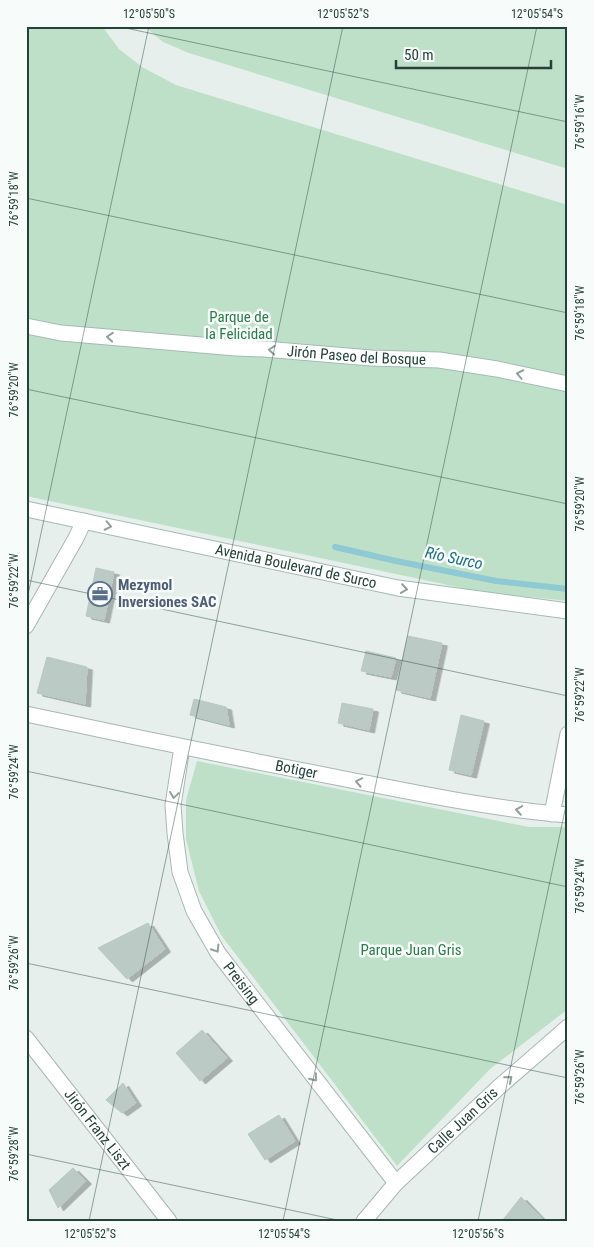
<svg xmlns="http://www.w3.org/2000/svg" width="594" height="1247" viewBox="0 0 594 1247" font-family="'Roboto Condensed',sans-serif">
	<style>
		.green { fill: #bfe0c8 }
		.lines { fill: none; stroke-linecap: round; stroke-linejoin: round }
		.stream { stroke: #8ec9d4; stroke-width: 6 }
		.building { fill: #bbcac4; stroke: #b8c9c2; filter: url(#shadow) }
		.street-casing { stroke: #a8b8b2; stroke-width: 17 }
		.secondary-casing { stroke: #a4bbb3; stroke-width: 17 }
		.street { stroke: #fff; stroke-width: 15 }
		.secondary { stroke: #fff; stroke-width: 15 }
		.oneway { stroke: #92a09c }
		.ticks { fill: none; stroke: #24423a; stroke-width: 1; stroke-opacity: 0.45 }
		.labels { text-anchor: middle; dominant-baseline: central; stroke-width: 5; stroke-linejoin: round; paint-order: stroke }
		.park-label { font-size: 15px; fill: #2d7a4b; stroke: #f7fbf9 }
		.street-label { font-size: 15px; fill: #24423a; stroke: #f7fbf9 }
		.service-label { font-size: 15px; font-weight: bold; fill: #4e5e75; stroke: #f7fbf9; text-anchor: start }
		.water-label { font-size: 16px; font-style: italic; fill: #1c6f80; stroke: #f7fbf9 }
		.neatline { fill: none; stroke: #24423a; stroke-width: 2 }
		.ticks-label { font-size: 12px; text-anchor: middle; fill: #24423a }
	</style>
	<defs>
		<filter id="shadow"><feDropShadow dx="5.5" dy="3" stdDeviation="0" flood-color="#0004"/></filter>
	</defs>
	<rect width="100%" height="100%" fill="#e6efeb"/>
	<path class="green" d="M 26,26 L 102,26 L 119,49 L 142,67 L 176,85 L 205,94 L 568,205 L 568,601 L 481,592 L 26,496 Z
		M 144,26 L 568,26 L 568,169 L 189,53 L 163,42 Z
		M 197,761 L 529,827 L 568,827 L 568,1009 L 490,1069 L 397,1166 L 221,935 L 199,891 L 186,839 L 186,800 Z"/>
	<g class="lines">
		<path class="stream" d="M 335,547 L 396,561 L 496,581 L 568,589"/>
	</g>
	<path class="building" d="M 96,568 L 114,572 L 104,620 L 86,616 Z
		M 408,636 L 442,643 L 430,698 L 396,690 Z
		M 366,651 L 396,658 L 391,677 L 361,671 Z
		M 47,657 L 87,667 L 85,704 L 37,693 Z
		M 194,699 L 226,707 L 229,725 L 190,715 Z
		M 342,703 L 373,709 L 369,730 L 338,723 Z
		M 461,715 L 484,721 L 471,775 L 449,770 Z
		M 148,923 L 165,949 L 127,979 L 98,948 Z
		M 202,1030 L 227,1058 L 200,1081 L 176,1053 Z
		M 123,1083 L 136,1103 L 122,1113 L 106,1100 Z
		M 279,1115 L 295,1141 L 265,1160 L 248,1134 Z
		M 73,1168 L 86,1181 L 58,1208 L 49,1190 Z
		M 521,1197 L 544,1221 L 502,1221 Z"/>
	<g class="lines">
		<defs>
			<g id="street">
				<path d="M 26,626 L 76,538 L 84,521"/>
				<path id="s1" d="M 26,714 C 129,736 232,757 335,777 C 412,792 490,809 568,815"/>
				<path id="s2" d="M 182,747 L 173,805 L 175,833 L 180,872 L 194,911 L 218,953 L 396,1183"/>
				<path d="M 552,814 L 568,734"/>
				<path id="s3" d="M 26,1038 L 169,1221"/>
				<path id="s4" d="M 364,1221 L 396,1183 L 499,1087 L 568,1027"/>
			</g>
			<g id="secondary">
				<path id="s5" d="M 26,326 L 61,333 L 236,348 L 264,349 L 371,358 L 439,360 L 497,369 L 568,384"/>
				<path id="s6" d="M 26,509 L 398,588 L 568,611"/>
			</g>
		</defs>
		<use href="#street" class="street-casing"/>
		<use href="#secondary" class="secondary-casing"/>
		<use href="#street" class="street"/>
		<use href="#secondary" class="secondary"/>
	</g>
	<defs><path id="oneway-chevron" d="M-2-3.5L2.5 0L-2 3.5" fill="none" stroke-width="1.6" stroke-linecap="round" stroke-linejoin="round" transform="scale(1.25)"/></defs>
	<g class="oneway">
		<use href="#oneway-chevron" transform="translate(110 337) rotate(-175)"/>
		<use href="#oneway-chevron" transform="translate(272 350) rotate(-176)"/>
		<use href="#oneway-chevron" transform="translate(520 374) rotate(-168)"/>
		<use href="#oneway-chevron" transform="translate(108 526) rotate(12)"/>
		<use href="#oneway-chevron" transform="translate(404 589) rotate(8)"/>
		<use href="#oneway-chevron" transform="translate(359 782) rotate(-169)"/>
		<use href="#oneway-chevron" transform="translate(174 795) rotate(98)"/>
		<use href="#oneway-chevron" transform="translate(519 810) rotate(-171)"/>
		<use href="#oneway-chevron" transform="translate(216 949) rotate(58)"/>
		<use href="#oneway-chevron" transform="translate(314 1078) rotate(52)"/>
		<use href="#oneway-chevron" transform="translate(509 1079) rotate(-41)"/>
	</g>
	<path class="ticks" d="M 116,26 L 568,122M 26,198 L 568,313M 26,389 L 568,504M 26,580 L 568,696M 26,604 L 149,26M 26,771 L 568,887M 26,963 L 568,1078M 26,1154 L 342,1221M 89,1221 L 343,26M 283,1221 L 537,26M 478,1221 L 568,796"/>
	<defs>
		<symbol id="office-ring" viewBox="-11 -11 22 22"><circle r="9.5" fill="#f7fbf9" stroke="#5c6f8a" stroke-width="1.5"/><path d="M-6-3h4V-5.5h4V-3h4V5H-6ZM-1-4.5V-3h2v-1.5ZM-6 0V1H6V0Z" fill="#5c6f8a"/></symbol>
	</defs>
	<g fill-rule="evenodd">
		<use href="#office-ring" x="86" y="580" width="28" height="28"/>
	</g>
	<g class="labels">
		<g class="park-label">
			<text x="239" y="317">Parque de<tspan x="239" dy="17">la Felicidad</tspan></text>
			<text x="411" y="950">Parque Juan Gris</text>
		</g>
		<g class="street-label">
			<text stroke="none"><textPath href="#s5" startOffset="332">Jirón Paseo del Bosque</textPath></text>
			<text stroke="none"><textPath href="#s6" startOffset="276">Avenida Boulevard de Surco</textPath></text>
			<text stroke="none"><textPath href="#s1" startOffset="276">Botiger</textPath></text>
			<text stroke="none"><textPath href="#s2" startOffset="254">Preising</textPath></text>
			<text stroke="none"><textPath href="#s4" startOffset="141">Calle Juan Gris</textPath></text>
			<text stroke="none"><textPath href="#s3" startOffset="116">Jirón Franz Liszt</textPath></text>
		</g>
		<g class="service-label">
			<text x="118" y="585">Mezymol<tspan x="118" dy="17">Inversiones SAC</tspan></text>
		</g>
		<g class="water-label">
			<text transform="translate(454 558) rotate(12)">Río Surco</text>
		</g>
	</g>
	<rect width="594" height="1247" fill="none" stroke="#f7fbf9" stroke-width="55"/>
	<path d="M396 60v8h155v-8" fill="none" stroke="#24423a" stroke-width="2.5"/>
	<text x="404" y="60" font-size="15" fill="#24423a" stroke="#f7fbf9" stroke-width="4" paint-order="stroke">50 m</text>
	<rect x="28" y="28" width="538" height="1192" class="neatline"/>
	<g class="ticks-label">
		<text x="149" y="18">12°05'50"S</text>
		<text x="343" y="18">12°05'52"S</text>
		<text x="537" y="18">12°05'54"S</text>
		<text transform="translate(580 122) rotate(-90)" y="4">76°59'16"W</text>
		<text transform="translate(14 199) rotate(-90)" y="4">76°59'18"W</text>
		<text transform="translate(580 313) rotate(-90)" y="4">76°59'18"W</text>
		<text transform="translate(14 390) rotate(-90)" y="4">76°59'20"W</text>
		<text transform="translate(580 504) rotate(-90)" y="4">76°59'20"W</text>
		<text transform="translate(14 581) rotate(-90)" y="4">76°59'22"W</text>
		<text transform="translate(580 695) rotate(-90)" y="4">76°59'22"W</text>
		<text transform="translate(14 772) rotate(-90)" y="4">76°59'24"W</text>
		<text transform="translate(580 886) rotate(-90)" y="4">76°59'24"W</text>
		<text transform="translate(14 963) rotate(-90)" y="4">76°59'26"W</text>
		<text transform="translate(580 1077) rotate(-90)" y="4">76°59'26"W</text>
		<text transform="translate(14 1154) rotate(-90)" y="4">76°59'28"W</text>
		<text x="90" y="1238">12°05'52"S</text>
		<text x="284" y="1238">12°05'54"S</text>
		<text x="478" y="1238">12°05'56"S</text>
	</g>
</svg>
